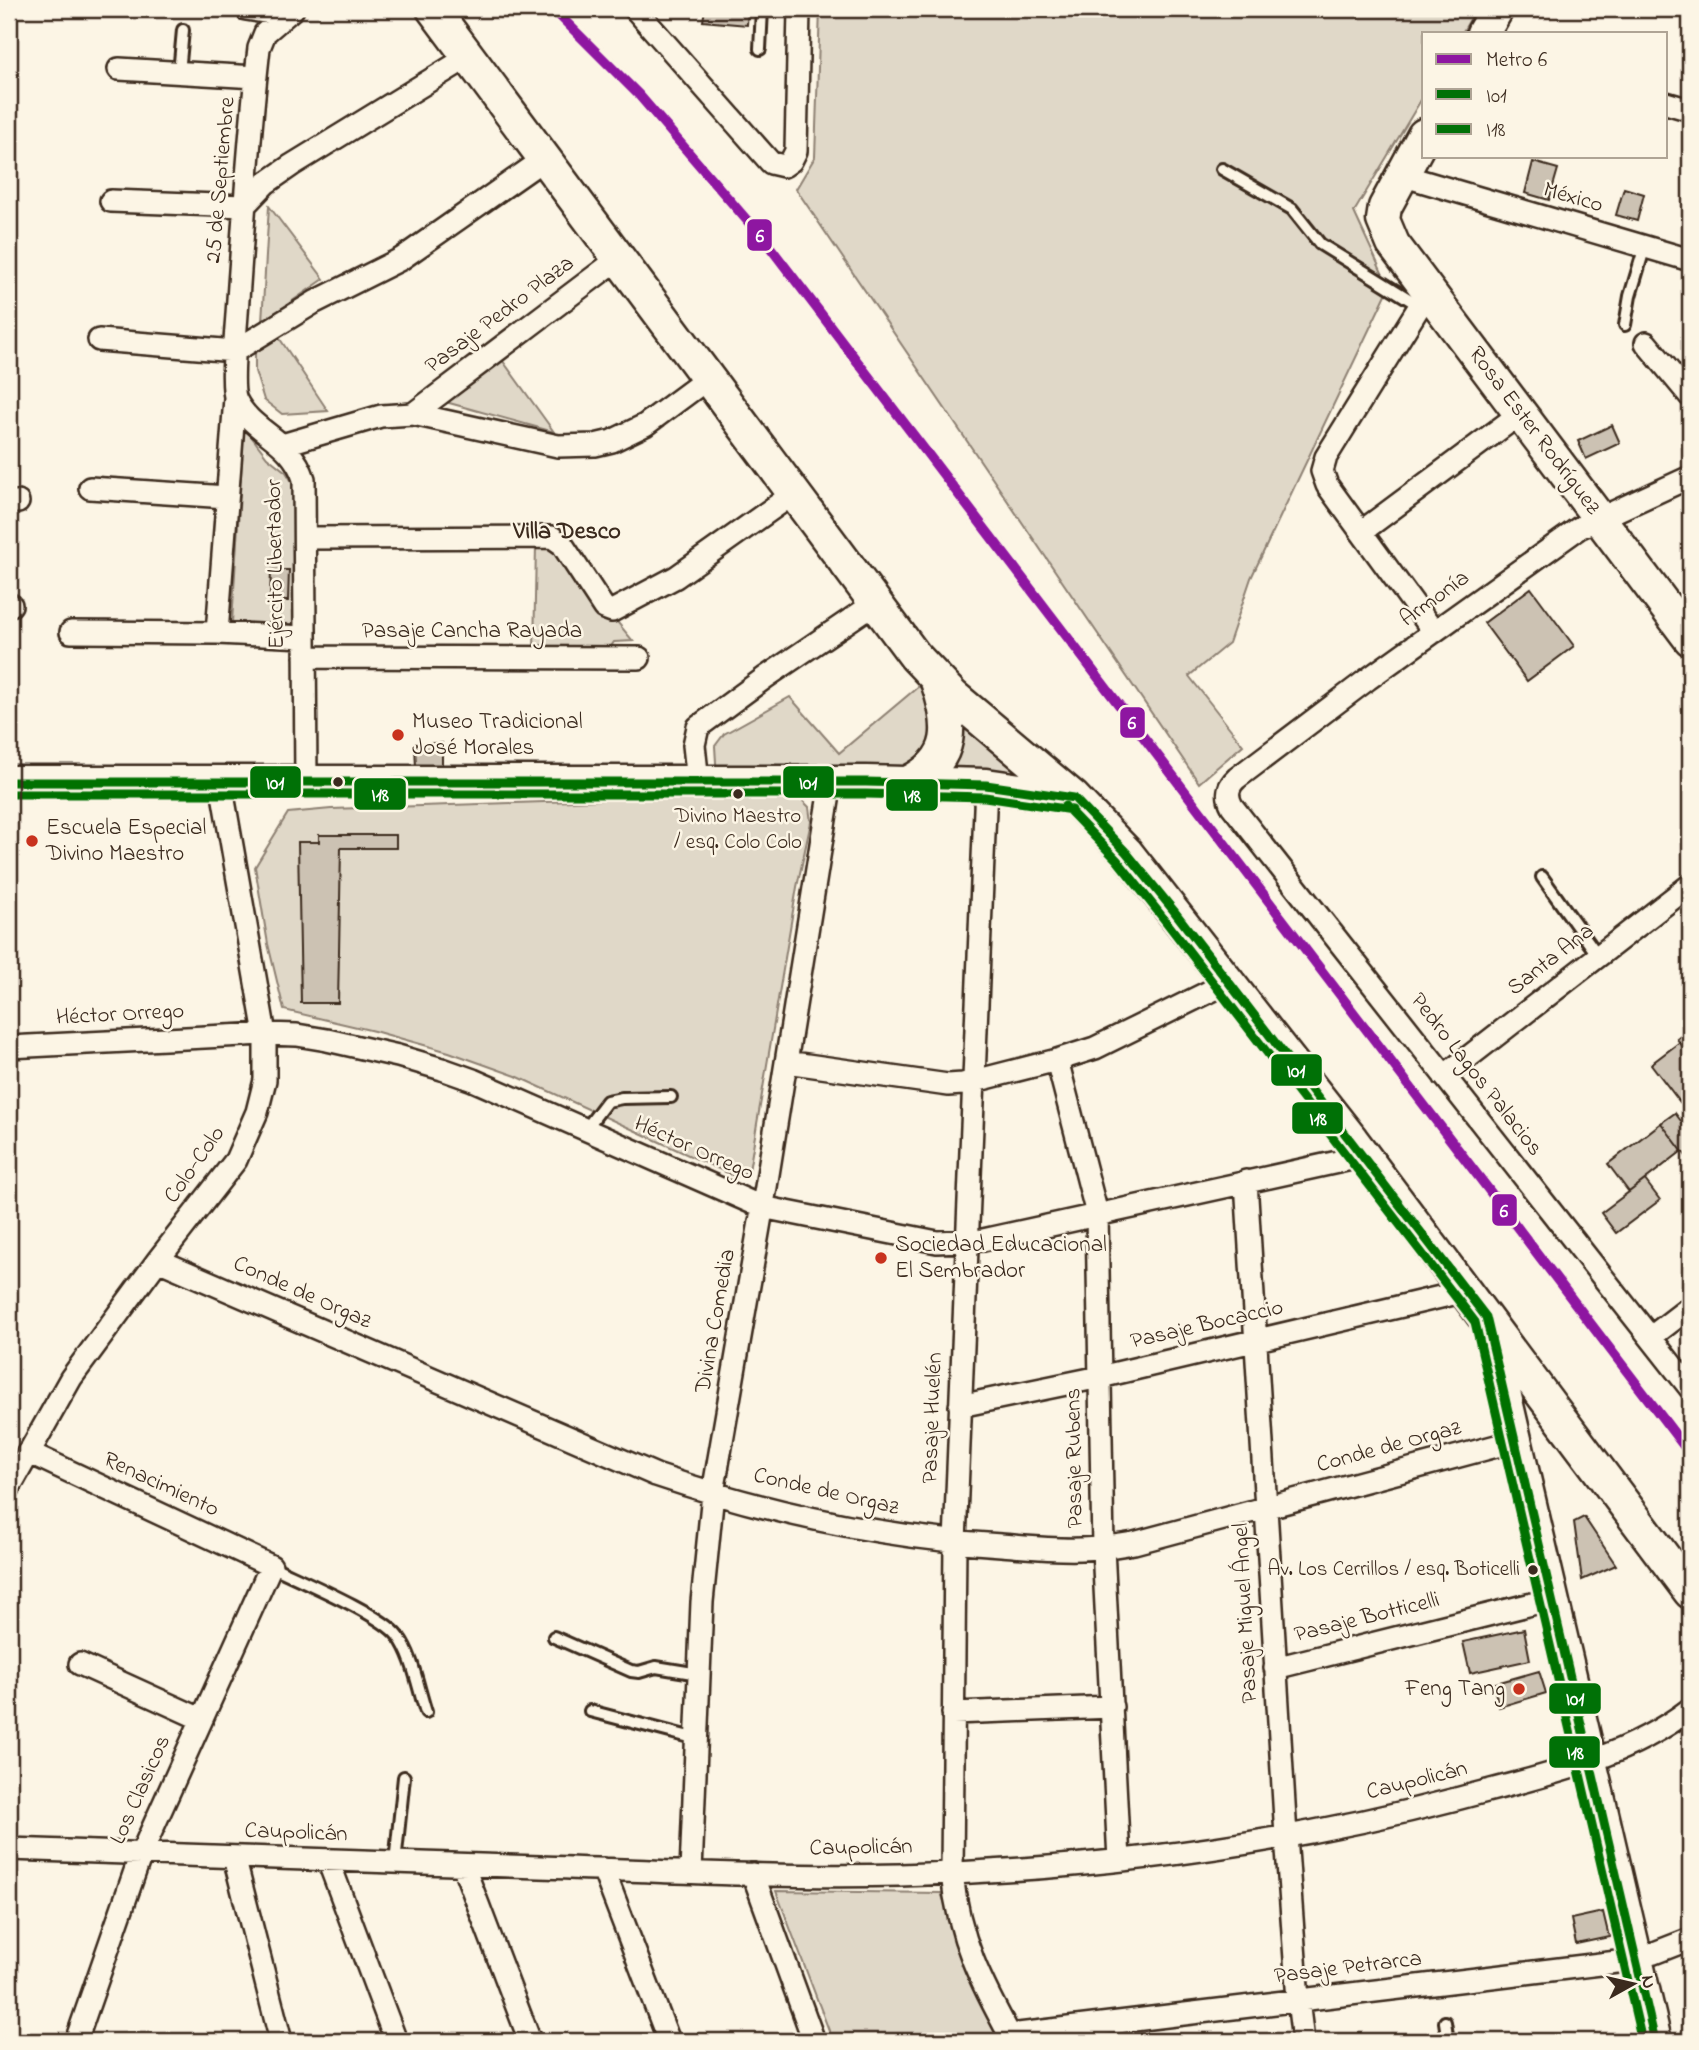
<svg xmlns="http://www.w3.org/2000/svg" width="1699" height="2050" viewBox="0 0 1699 2050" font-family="'Indie Flower',sans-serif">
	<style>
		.green { fill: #e0d8c8; stroke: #8e8173; stroke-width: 2 }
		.building { fill: #ccc2b3; stroke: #3b2a1e; stroke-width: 2 }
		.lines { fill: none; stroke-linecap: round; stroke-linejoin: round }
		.lane-casing { stroke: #3b2a1e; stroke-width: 16 }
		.street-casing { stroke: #3b2a1e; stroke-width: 26 }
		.secondary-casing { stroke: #3b2a1e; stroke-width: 37 }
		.lane { stroke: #fcf5e5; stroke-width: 10 }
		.street { stroke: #fcf5e5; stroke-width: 21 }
		.secondary { stroke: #fcf5e5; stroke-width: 32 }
		.bus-1-casing { stroke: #fcf5e5; stroke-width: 14 }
		.bus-2-casing { stroke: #fcf5e5; stroke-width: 14 }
		.bus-1 { stroke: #007106; stroke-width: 9 }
		.bus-2 { stroke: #007106; stroke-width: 9 }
		.metro-1-casing { stroke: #fcf5e5; stroke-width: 16 }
		.metro-1 { stroke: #8e16a1; stroke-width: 10 }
		.poi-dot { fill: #c8321e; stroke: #fcf5e5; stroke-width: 2.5 }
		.bus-dot { fill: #3b2a1e; stroke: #fcf5e5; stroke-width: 2.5 }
		.labels { text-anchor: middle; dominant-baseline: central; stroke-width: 5; stroke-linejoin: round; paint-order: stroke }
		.bus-label { font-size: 21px; fill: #3b2a1e; stroke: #fcf5e5 }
		.street-label { font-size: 23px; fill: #3b2a1e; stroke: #fcf5e5 }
		.poi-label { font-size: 23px; fill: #3b2a1e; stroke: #fcf5e5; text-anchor: start }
		.neighbourhood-label { font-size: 24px; font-weight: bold; fill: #3b2a1e; stroke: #fcf5e5 }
		.line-badge { stroke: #fcf5e5; stroke-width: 2.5 }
		.badge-label { font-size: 19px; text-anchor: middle; font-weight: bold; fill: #fff }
	</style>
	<rect width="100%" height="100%" fill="#fcf5e5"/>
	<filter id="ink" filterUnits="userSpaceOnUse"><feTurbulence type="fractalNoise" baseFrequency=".0143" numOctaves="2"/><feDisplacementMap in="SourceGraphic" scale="14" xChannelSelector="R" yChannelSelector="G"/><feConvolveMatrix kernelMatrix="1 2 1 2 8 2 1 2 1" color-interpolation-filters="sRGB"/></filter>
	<g filter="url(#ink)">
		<path class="green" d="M 820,9 L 1476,9 L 1462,33 L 1424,33 L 1424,95 L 1354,212 L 1389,288 L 1251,578 L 1229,643 L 1189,676 L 1243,745 L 1199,783 L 796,189 L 815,157 Z
			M 269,206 L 324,279 L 262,322 Z
			M 278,336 L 328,411 L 282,414 L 264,400 L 255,371 L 255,348 Z
			M 500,357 L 554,432 L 442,401 Z
			M 244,427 L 267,457 L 286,472 L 296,488 L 293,624 L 232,623 Z
			M 553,544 L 633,641 L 614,642 L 607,652 L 534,652 L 536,545 Z
			M 919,686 L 929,700 L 938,730 L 917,775 L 717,779 L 715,746 L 724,734 L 790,697 L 839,753 Z
			M 955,711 L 1036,777 L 943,774 Z
			M 791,798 L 802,800 L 809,807 L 811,822 L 797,887 L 749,1171 L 736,1177 L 516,1076 L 449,1052 L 374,1031 L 284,1010 L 268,944 L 255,867 L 288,813 L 331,809 L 604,800 Z
			M 776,1891 L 941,1893 L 979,1996 L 1003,2041 L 833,2041 Z"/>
		<path class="building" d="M 705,9 L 748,9 L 747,25 L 703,21 Z
			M 1533,162 L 1558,169 L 1549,200 L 1525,193 Z
			M 1624,188 L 1644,194 L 1637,221 L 1616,215 Z
			M 1612,425 L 1620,443 L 1586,459 L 1578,441 Z
			M 271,570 L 289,570 L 288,601 L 270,601 Z
			M 1531,588 L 1574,646 L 1527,681 L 1484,623 Z
			M 442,743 L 442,767 L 416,768 L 415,744 Z
			M 319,835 L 396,835 L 396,848 L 341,848 L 338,1003 L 301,1003 L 298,842 L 319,842 Z
			M 1690,1029 L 1690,1056 L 1677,1039 Z
			M 1680,1042 L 1690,1056 L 1690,1101 L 1683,1106 L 1651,1064 Z
			M 1675,1113 L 1690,1133 L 1689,1160 L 1661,1123 Z
			M 1661,1123 L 1682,1151 L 1629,1192 L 1608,1164 Z
			M 1645,1180 L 1660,1200 L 1616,1233 L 1601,1213 Z
			M 1584,1517 L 1616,1565 L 1582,1580 L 1574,1522 Z
			M 1524,1629 L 1530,1660 L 1470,1673 L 1463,1642 Z
			M 1539,1671 L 1546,1693 L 1499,1707 L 1493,1684 Z
			M 1603,1912 L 1609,1937 L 1576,1944 L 1571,1919 Z"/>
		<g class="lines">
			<defs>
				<path id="lane" d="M 760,49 L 762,9
					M 179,73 L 183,30
					M 1222,169 L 1292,209 L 1320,244 L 1420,306
					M 1625,325 L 1630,296 L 1645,246
					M 1542,877 L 1599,957
					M 585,1130 L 607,1101 L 622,1098 L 671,1097
					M 271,1566 C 300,1580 381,1614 398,1636 C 413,1656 418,1688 426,1712
					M 554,1637 L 631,1671 L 639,1672 L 656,1667 L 699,1674
					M 590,1711 L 697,1739
					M 395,1863 L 404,1777
					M 1445,2022 L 1448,2041"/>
				<path id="street" d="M 246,9 L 284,15
					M 293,9 L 265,33 L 259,48 C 249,136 243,225 237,314 C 236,331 230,387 236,400 C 252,433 291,438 304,479 L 306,783
					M 635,9 L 771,163 L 784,166 L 791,161 L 796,151 L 799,9
					M 119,69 L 256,77
					M 1666,103 L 1690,110
					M 1401,175 L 1690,260
					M 111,201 L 244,206 L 266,183 L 292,165 L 468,57
					M 1429,291 L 1326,457 L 1322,471 L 1327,485 L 1434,632
					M 99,340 L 235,351 L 315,302 L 401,259 L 544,159
					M 1646,343 L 1690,396
					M 413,414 L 618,259
					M 282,445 L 381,416 L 413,414 L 558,446 L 595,445 L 612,441 L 645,425 L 707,379
					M 1690,477 L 1579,528 L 1368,679 L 1237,778 C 1228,786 1226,795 1232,806 L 1690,1388
					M 90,488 L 227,497
					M 9,502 L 18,502
					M 1361,532 L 1521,413
					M 305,538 L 552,537 L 562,544 L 604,608 L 612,611 L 676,577 L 793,494
					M 9,605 L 11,605
					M 71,632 L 217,633 L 305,637
					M 217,633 L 235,398
					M 305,657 L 639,658
					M 698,782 L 694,745 L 698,727 L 766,677 L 875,603
					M 986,785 L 955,1542 L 952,1873 C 958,1938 982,1985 1013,2041
					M 9,1047 L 265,1034 L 297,1035 L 327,1040 L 398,1056 L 442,1069 L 473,1080 L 762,1207 L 937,1242 L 983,1240 L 1365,1156
					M 1057,1060 L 1097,1214 L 1103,1548 L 1119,1860
					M 786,1062 L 948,1085 L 963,1084 L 1057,1060 L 1095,1048 L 1229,982
					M 1444,1076 L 1690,885
					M 1246,1181 L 1286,1836 L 1298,2000 L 1303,2041
					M 158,1260 L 656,1475 C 766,1512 884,1538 1001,1545 C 1027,1547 1054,1550 1081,1549 C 1099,1549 1116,1546 1134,1543 L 1515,1441
					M 1651,1337 L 1690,1307
					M 960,1406 L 1100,1377 L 1466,1291
					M 28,1452 L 271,1566 L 141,1854 L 76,2041
					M 9,1488 L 71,1378 L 158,1260 L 236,1160 L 257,1112 L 265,1080 L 265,1034 L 221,783
					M 80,1664 L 201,1719
					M 1275,1668 L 1552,1599
					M 953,1713 L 1112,1707
					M 9,1849 C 186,1856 363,1862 540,1867 C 660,1871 780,1878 900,1875 C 1088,1870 1278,1846 1460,1798 C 1539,1777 1624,1760 1690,1709
					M 234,1857 L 281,2041
					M 328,1860 L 396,2041
					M 463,1865 L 530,2041
					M 603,1869 L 669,2041
					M 691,1872 L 702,1602 L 713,1493 L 766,1187 L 831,782
					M 753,1874 L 814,2041
					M 1010,2035 L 1617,1962 L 1654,1953 L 1690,1939"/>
				<path id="secondary" d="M 433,9 L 915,656 L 953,696 L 1074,798 L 1126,852 L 1352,1140 L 1690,1592
					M 1483,33 L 1497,9
					M 1424,135 L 1385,207 L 1383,220 L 1393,244 L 1690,639
					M 9,782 L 866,782 L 986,785 L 1074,798
					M 909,782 C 956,759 952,725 937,681
					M 1490,1332 L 1655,2041"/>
			</defs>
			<use href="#lane" class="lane-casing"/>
			<use href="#street" class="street-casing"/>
			<use href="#secondary" class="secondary-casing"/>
			<use href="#lane" class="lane"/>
			<use href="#street" class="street"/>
			<use href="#secondary" class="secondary"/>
			<defs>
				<path id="bus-1" d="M 9,782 L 866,782 L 986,785 L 1074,798
					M 1074,798 L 1126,852 L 1174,911 L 1486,1317 L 1655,2041"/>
				<path id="bus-2" d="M 9,794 L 866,794 L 985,797 L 1072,810
					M 1065,806 L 1117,860 L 1164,919 L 1475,1322 L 1642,2041"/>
			</defs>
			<use href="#bus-1" class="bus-1-casing"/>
			<use href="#bus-2" class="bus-2-casing"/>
			<use href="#bus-1" class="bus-1"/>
			<use href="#bus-2" class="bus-2"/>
			<defs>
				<path id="metro-1" d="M 553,9 L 639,95 L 770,247 L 1690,1454"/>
			</defs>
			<use href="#metro-1" class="metro-1-casing"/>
			<use href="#metro-1" class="metro-1"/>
		</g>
	</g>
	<g class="poi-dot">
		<circle cx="398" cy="735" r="7"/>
		<circle cx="32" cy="841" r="7"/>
		<circle cx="881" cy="1258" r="7"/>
		<circle cx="1519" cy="1689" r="7"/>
	</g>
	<g class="bus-dot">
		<circle cx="338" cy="782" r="6"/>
		<circle cx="738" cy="794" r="6"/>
		<circle cx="1533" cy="1570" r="6"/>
	</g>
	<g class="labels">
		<g class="bus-label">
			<text x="738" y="817">Divino Maestro<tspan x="738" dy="26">/ esq. Colo Colo</tspan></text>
			<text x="1520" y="1570" text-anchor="end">Av. Los Cerrillos / esq. Boticelli</text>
		</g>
		<g class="street-label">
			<text transform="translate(221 180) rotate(-85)">25 de Septiembre</text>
			<text transform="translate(1573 198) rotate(16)">México</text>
			<text transform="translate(500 315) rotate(-37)">Pasaje Pedro Plaza</text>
			<text transform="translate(1534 431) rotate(53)">Rosa Ester Rodríguez</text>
			<text transform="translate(276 564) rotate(-91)">Ejército Libertador</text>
			<text transform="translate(1435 599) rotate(-36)">Armonía</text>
			<text x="472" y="631">Pasaje Cancha Rayada</text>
			<text transform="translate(1551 960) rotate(-38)">Santa Ana</text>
			<text transform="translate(120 1015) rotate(-3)">Héctor Orrego</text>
			<text transform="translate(1476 1075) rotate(52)">Pedro Lagos Palacios</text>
			<text transform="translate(694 1149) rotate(24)">Héctor Orrego</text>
			<text transform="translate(195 1165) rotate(-55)">Colo-Colo</text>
			<text transform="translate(302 1293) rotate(24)">Conde de Orgaz</text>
			<text transform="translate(716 1321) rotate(-80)">Divina Comedia</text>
			<text transform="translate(1207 1325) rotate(-13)">Pasaje Bocaccio</text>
			<text transform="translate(933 1418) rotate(-88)">Pasaje Huelén</text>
			<text transform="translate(1389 1447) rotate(-15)">Conde de Orgaz</text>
			<text transform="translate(1075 1458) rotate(-91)">Pasaje Rubens</text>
			<text transform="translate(161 1485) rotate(25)">Renacimiento</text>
			<text transform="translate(826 1492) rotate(13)">Conde de Orgaz</text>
			<text transform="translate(1246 1613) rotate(-93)">Pasaje Miguel Ángel</text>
			<text transform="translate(1367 1618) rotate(-14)">Pasaje Botticelli</text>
			<text transform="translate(1417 1781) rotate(-14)">Caupolicán</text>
			<text transform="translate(141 1790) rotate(-66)">Los Clasicos</text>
			<text transform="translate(296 1833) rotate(2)">Caupolicán</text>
			<text transform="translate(861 1848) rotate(-1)">Caupolicán</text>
			<text transform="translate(1348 1968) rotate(-7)">Pasaje Petrarca</text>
		</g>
		<g class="poi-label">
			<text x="412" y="722">Museo Tradicional<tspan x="412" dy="26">José Morales</tspan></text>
			<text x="46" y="828">Escuela Especial<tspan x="46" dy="26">Divino Maestro</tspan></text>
			<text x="895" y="1245">Sociedad Educacional<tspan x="895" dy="26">El Sembrador</tspan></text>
			<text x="1505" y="1689" text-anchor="end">Feng Tang</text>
		</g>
		<g class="neighbourhood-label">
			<text x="567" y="532">Villa Desco</text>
		</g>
	</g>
	<g class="line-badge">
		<rect x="746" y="218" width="27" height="34" rx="7" fill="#8e16a1"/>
		<rect x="1119" y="706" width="27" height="33" rx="7" fill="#8e16a1"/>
		<rect x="249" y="765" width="53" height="34" rx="7" fill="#007106"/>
		<rect x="782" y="765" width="53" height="34" rx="7" fill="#007106"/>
		<rect x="353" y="777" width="54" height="34" rx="7" fill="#007106"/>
		<rect x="885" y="778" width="54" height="34" rx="7" fill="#007106"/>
		<rect x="1270" y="1053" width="53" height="34" rx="7" fill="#007106"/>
		<rect x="1291" y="1101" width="53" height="34" rx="7" fill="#007106"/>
		<rect x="1491" y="1193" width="27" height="34" rx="7" fill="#8e16a1"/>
		<rect x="1548" y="1682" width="54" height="33" rx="7" fill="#007106"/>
		<rect x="1548" y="1735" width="53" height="34" rx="7" fill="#007106"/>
	</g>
	<g class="badge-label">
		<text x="760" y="242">6</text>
		<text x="1132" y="729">6</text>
		<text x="275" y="789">I01</text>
		<text x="808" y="789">I01</text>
		<text x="380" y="801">I18</text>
		<text x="912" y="802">I18</text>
		<text x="1296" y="1077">I01</text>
		<text x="1318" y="1125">I18</text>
		<text x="1504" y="1217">6</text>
		<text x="1575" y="1705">I01</text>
		<text x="1575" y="1759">I18</text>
	</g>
	<rect width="1699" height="2050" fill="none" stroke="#fcf5e5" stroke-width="35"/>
	<rect x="18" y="18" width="1664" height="2015" fill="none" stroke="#3b2a1e" stroke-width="2.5" filter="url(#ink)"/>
	<rect x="1422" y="32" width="245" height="126" fill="#fcf5e5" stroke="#afa495" stroke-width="2"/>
	<rect x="1436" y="54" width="35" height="10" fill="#8e16a1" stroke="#afa495" stroke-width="2"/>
	<text x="1486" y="66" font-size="21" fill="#3b2a1e">Metro 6</text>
	<rect x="1436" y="89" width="35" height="10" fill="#007106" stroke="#afa495" stroke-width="2"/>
	<text x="1486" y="102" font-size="21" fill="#3b2a1e">I01</text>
	<rect x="1436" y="124" width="35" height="10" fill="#007106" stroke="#afa495" stroke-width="2"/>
	<text x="1486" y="136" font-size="21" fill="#3b2a1e">I18</text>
	<g transform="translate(1633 1984) rotate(82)" stroke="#fcf5e5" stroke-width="5" paint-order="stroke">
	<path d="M0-5L12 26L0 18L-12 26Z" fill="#3b2a1e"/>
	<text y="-10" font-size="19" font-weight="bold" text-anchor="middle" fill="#3b2a1e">N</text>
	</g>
</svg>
